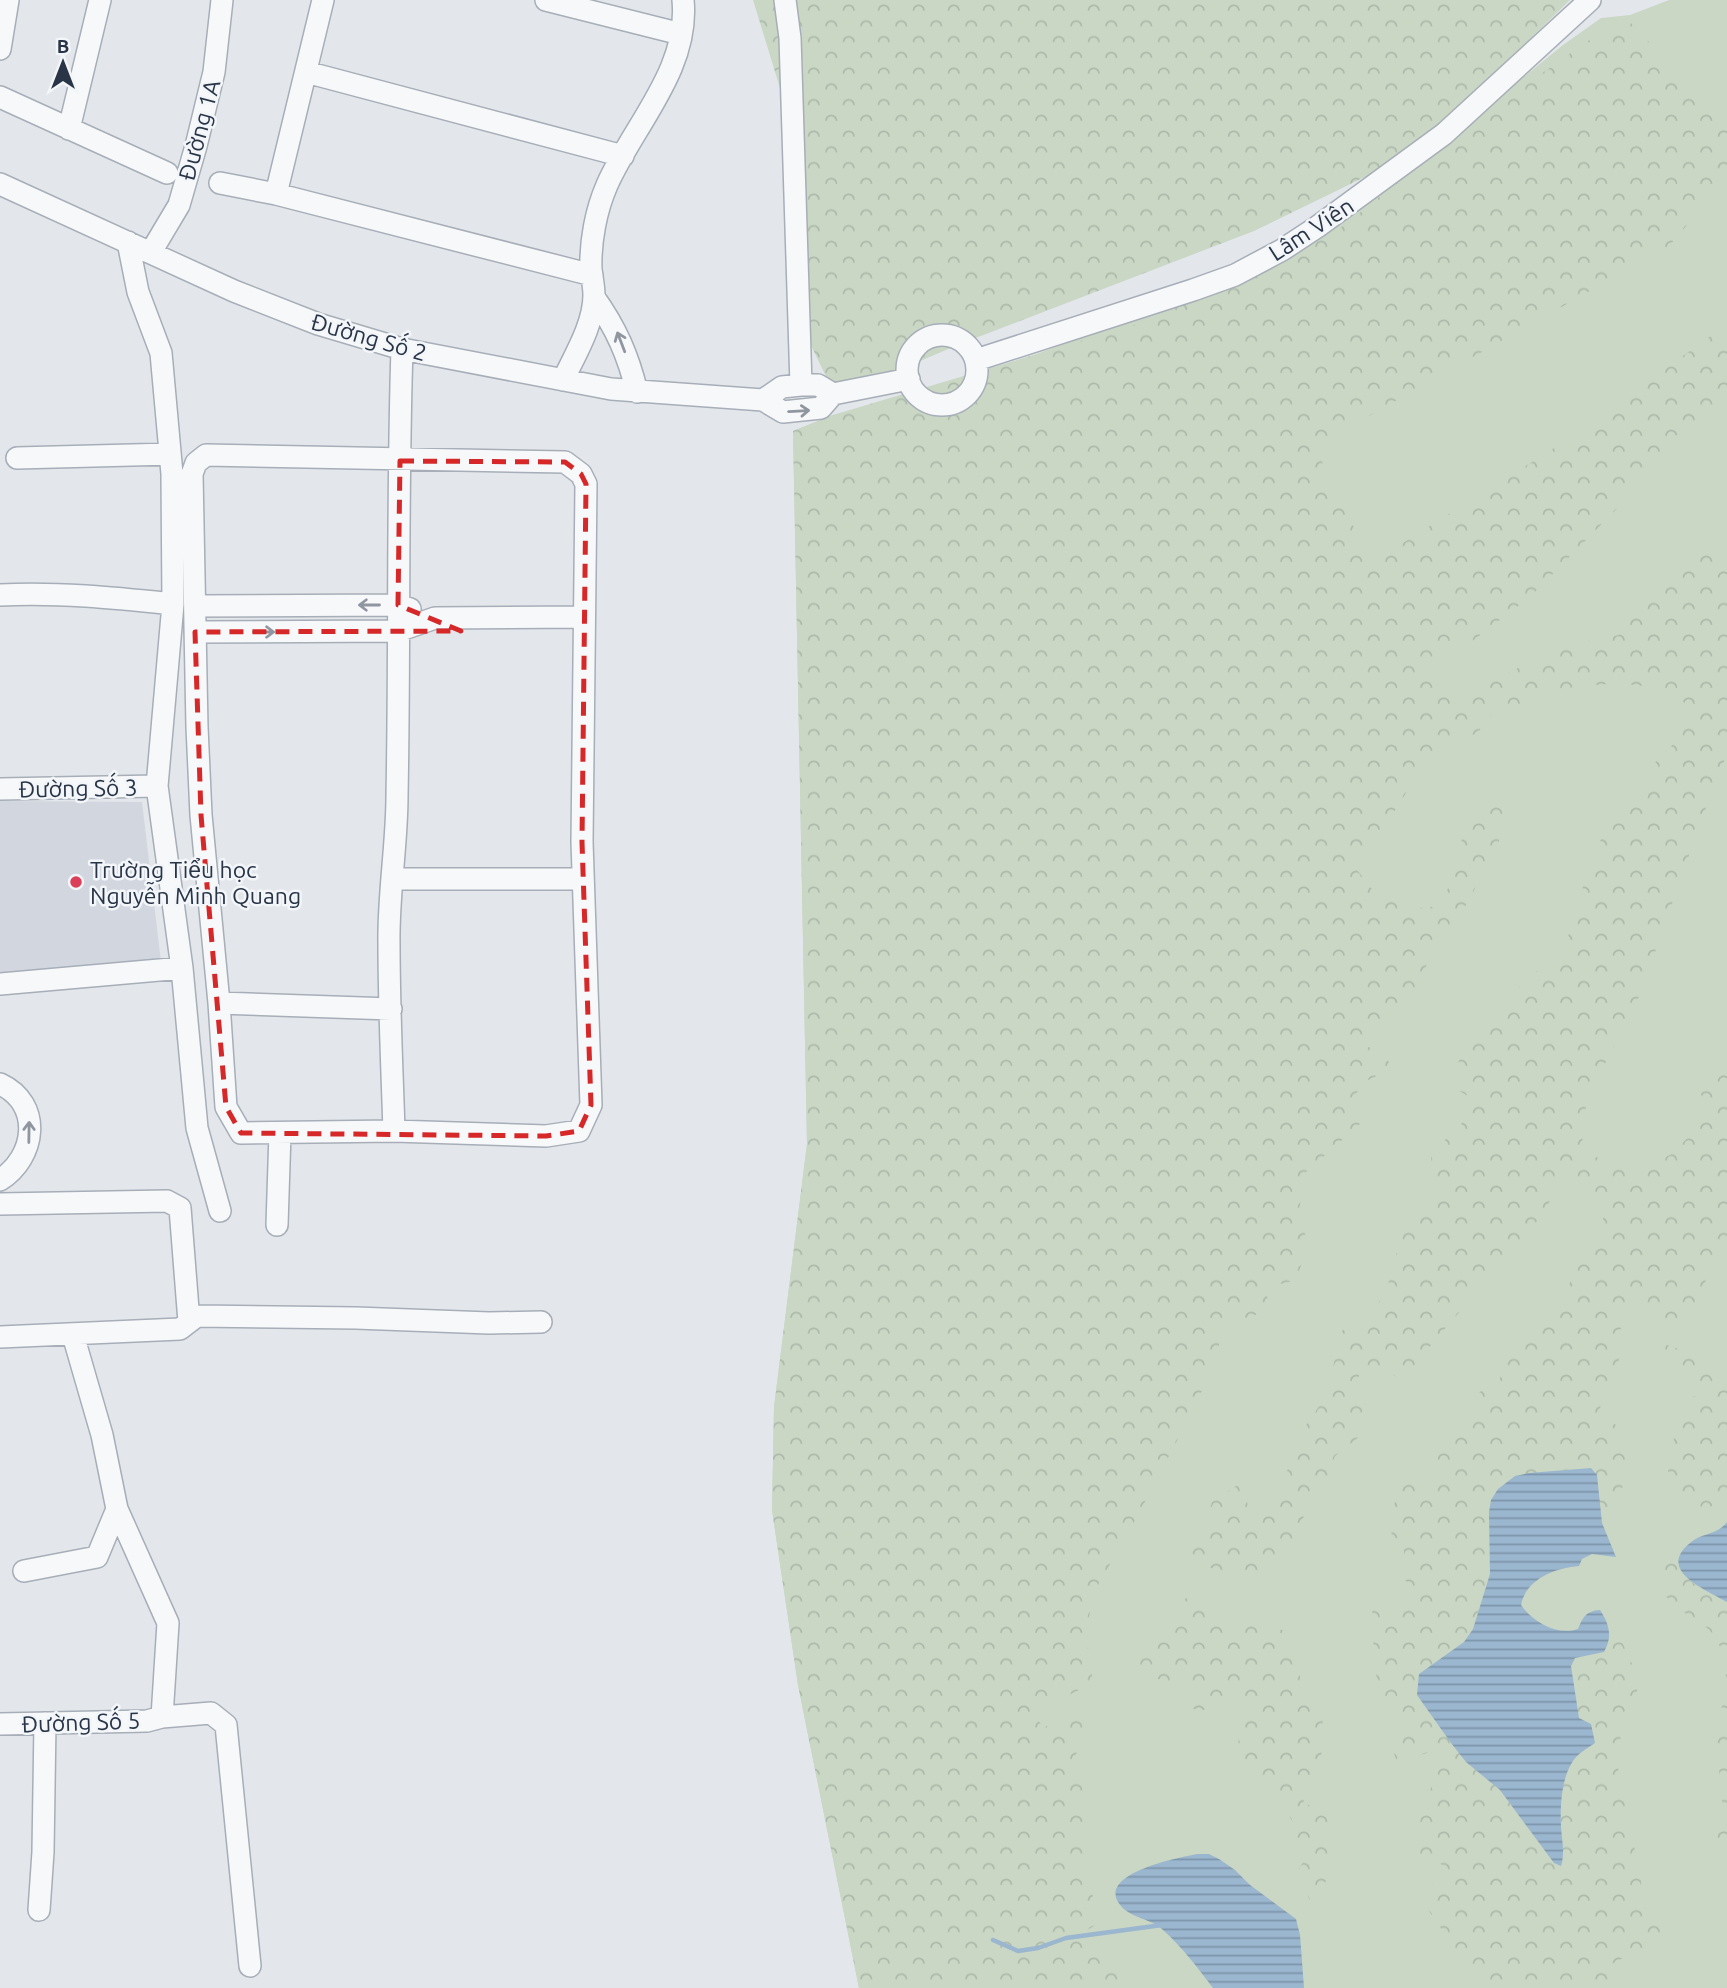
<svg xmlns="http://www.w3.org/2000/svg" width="1727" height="1988" viewBox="0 0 1727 1988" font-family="Ubuntu,sans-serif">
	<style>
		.built { fill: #d1d6df }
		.grass { fill: #c9d7c4 }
		.forest { fill: url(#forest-crowns) }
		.water { fill: url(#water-rules) }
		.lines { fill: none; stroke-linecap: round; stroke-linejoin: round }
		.stream { stroke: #9bb6cf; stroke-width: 4.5 }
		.minor-casing { stroke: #a7aeb7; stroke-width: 24 }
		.minor { stroke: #f7f8fa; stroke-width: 21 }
		.oneway { stroke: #9096a0 }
		.marked { fill: none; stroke: #d62828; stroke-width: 5; stroke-dasharray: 14 9; stroke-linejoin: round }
		.poi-dot { fill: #db3f5a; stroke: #f3f6f9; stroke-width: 2.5 }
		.labels { text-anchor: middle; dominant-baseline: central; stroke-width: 5; stroke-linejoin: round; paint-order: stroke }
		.street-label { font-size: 23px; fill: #293447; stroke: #f3f6f9 }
		.poi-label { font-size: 23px; fill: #293447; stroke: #f3f6f9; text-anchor: start }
	</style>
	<defs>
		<pattern id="forest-crowns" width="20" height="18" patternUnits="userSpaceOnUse" patternTransform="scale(1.75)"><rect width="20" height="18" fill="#c9d7c4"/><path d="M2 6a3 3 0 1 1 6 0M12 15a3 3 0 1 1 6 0" fill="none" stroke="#adb9aa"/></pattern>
		<pattern id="water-rules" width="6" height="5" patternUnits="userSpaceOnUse" patternTransform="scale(1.75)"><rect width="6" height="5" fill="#9bb6cf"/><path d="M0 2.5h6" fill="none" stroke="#7e95aa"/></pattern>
	</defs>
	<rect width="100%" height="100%" fill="#e3e7ec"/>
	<path class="built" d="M 0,801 L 142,802 L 161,962 L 0,974 Z"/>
	<path class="grass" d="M 1669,0 L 1727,0 L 1727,1988 L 859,1988 L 798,1685 L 772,1510 L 774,1407 L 807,1144 L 793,431 L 833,415 L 891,402 L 1007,365 L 1235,280 L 1477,115 L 1563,45 L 1601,18 L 1630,15 Z"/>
	<path class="forest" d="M 753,0 L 1570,0 L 1412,154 L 1254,231 L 960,344 L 836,397 L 804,331 L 780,88 Z
		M 1623,21 L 1630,22 L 1727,124 L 1727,185 L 1709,195 L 1700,210 L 1669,246 L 1362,420 L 1318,453 L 1371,563 L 1570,438 L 1727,324 L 1727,407 L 1666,441 L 1653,472 L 1530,597 L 1471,642 L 1428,661 L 1464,708 L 1476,678 L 1496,678 L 1572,644 L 1619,635 L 1636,609 L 1670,568 L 1727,545 L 1727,754 L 1704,813 L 1640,995 L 1591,1091 L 1581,1124 L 1583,1145 L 1592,1154 L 1604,1162 L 1623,1167 L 1636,1162 L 1655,1162 L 1670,1155 L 1701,1125 L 1706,1105 L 1696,1084 L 1694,1071 L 1708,1068 L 1725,1058 L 1727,1054 L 1727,1250 L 1706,1280 L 1697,1308 L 1695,1325 L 1664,1323 L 1658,1310 L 1634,1305 L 1619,1332 L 1620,1353 L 1616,1381 L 1602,1401 L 1599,1412 L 1625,1432 C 1632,1466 1622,1499 1604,1529 L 1580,1468 L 1515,1476 L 1489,1512 L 1490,1574 L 1473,1629 L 1464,1642 L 1419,1674 L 1417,1696 L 1466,1762 L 1500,1790 L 1554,1863 L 1561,1866 C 1565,1853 1562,1840 1561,1827 C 1560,1806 1561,1772 1577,1756 C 1582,1751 1589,1747 1595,1743 L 1595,1735 L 1579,1718 L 1571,1666 L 1575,1658 L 1609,1643 L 1609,1624 L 1616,1629 L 1638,1677 L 1637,1692 L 1619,1720 L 1622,1756 L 1618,1767 L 1620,1782 L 1627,1799 L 1629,1834 L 1640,1862 L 1642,1901 L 1664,1936 L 1661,1949 L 1642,1957 L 1625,1957 L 1612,1964 L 1626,1988 L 1477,1988 L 1477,1984 L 1460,1965 L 1453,1946 L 1419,1896 L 1436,1881 L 1443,1865 L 1421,1857 C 1411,1820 1434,1784 1447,1751 C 1431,1748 1414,1759 1397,1762 L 1392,1748 L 1402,1738 L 1402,1724 L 1381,1705 L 1374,1661 L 1372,1605 L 1400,1602 L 1419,1592 L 1398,1574 L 1404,1558 L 1404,1540 L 1391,1537 L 1396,1491 L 1415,1480 L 1435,1476 L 1438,1443 L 1436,1431 L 1460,1428 L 1478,1393 L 1499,1381 L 1508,1358 L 1540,1330 L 1561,1301 L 1583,1256 L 1599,1236 L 1604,1215 L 1611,1209 L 1584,1179 L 1570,1178 C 1552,1193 1543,1215 1528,1233 C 1485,1282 1443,1330 1402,1380 L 1372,1363 L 1360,1373 L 1356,1384 C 1365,1403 1363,1417 1359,1437 L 1335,1456 L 1324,1489 L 1305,1514 L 1285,1557 L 1272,1570 L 1265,1575 L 1249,1577 L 1194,1564 L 1191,1552 L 1202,1536 L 1212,1502 L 1245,1480 L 1250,1529 L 1282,1483 L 1306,1425 L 1327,1395 L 1341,1331 C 1386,1315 1392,1276 1401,1233 L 1420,1220 L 1443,1197 L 1432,1177 L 1431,1153 L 1461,1125 L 1471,1098 L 1453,1087 L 1459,1060 L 1474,1030 L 1533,974 L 1565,950 L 1574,911 L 1600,841 L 1614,817 L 1633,799 L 1648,794 L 1649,769 L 1675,742 L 1688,709 L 1679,695 L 1638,685 L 1607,684 L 1573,687 L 1538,700 L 1494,712 L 1479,731 L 1420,771 L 1357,870 L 1375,893 L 1419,908 L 1441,906 L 1452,878 L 1458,849 L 1465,832 L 1496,798 L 1509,808 L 1509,822 L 1499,840 L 1497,859 L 1481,877 L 1466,905 L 1453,922 L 1432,945 L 1419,992 L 1409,1008 L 1363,1034 L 1364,1045 L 1384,1054 L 1390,1064 L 1385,1072 L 1364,1082 L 1352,1100 L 1360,1124 L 1304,1174 L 1299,1212 L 1308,1245 L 1296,1280 L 1277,1285 L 1266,1292 L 1271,1310 L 1223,1325 L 1216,1360 L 1194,1408 L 1137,1517 L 1094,1592 L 1086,1633 L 1093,1683 L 1057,1701 L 1035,1718 L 1045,1727 L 1070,1713 L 1094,1720 L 1071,1764 L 1083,1787 L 1084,1869 L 1100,1918 L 1096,1925 L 1087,1930 L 1088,1943 L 1109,1961 L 1125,1988 L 859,1988 L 798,1685 L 772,1510 L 774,1407 L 807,1144 L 793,431 L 833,415 L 1134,325 L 1244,280 L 1300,252 L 1345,225 L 1456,134 L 1612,24 Z
		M 1658,1342 L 1697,1355 L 1716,1385 L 1727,1390 L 1727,1495 L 1709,1508 C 1690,1507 1677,1487 1668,1472 L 1674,1438 L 1689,1398 L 1698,1395 L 1676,1369 L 1659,1361 L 1654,1349 Z
		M 1678,1558 C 1677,1581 1710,1592 1727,1602 L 1727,1687 C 1725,1669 1725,1650 1713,1634 C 1696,1613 1647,1604 1664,1564 Z
		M 1196,1591 C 1209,1605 1224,1629 1241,1635 L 1247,1618 L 1265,1620 L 1294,1637 C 1299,1670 1298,1693 1323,1717 L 1321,1763 L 1316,1778 L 1299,1779 L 1304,1802 L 1327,1817 L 1333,1831 L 1327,1879 L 1313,1906 L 1296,1874 L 1303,1862 L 1305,1854 L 1286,1839 L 1297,1829 C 1288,1813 1278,1798 1266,1784 C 1260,1778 1251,1773 1245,1766 C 1229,1747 1244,1717 1262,1705 L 1264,1696 L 1223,1703 L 1204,1710 L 1193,1709 L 1191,1699 L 1183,1684 L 1133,1674 L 1127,1657 L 1144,1647 L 1169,1640 L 1182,1601 Z
		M 1727,1692 L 1727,1860 L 1712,1845 L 1710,1826 L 1723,1811 L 1715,1726 Z"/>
	<path class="water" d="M 1591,1468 L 1597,1475 L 1602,1523 L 1616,1557 L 1592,1554 L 1582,1559 L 1579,1566 C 1555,1568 1526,1579 1521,1605 C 1533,1622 1557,1636 1578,1629 C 1583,1617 1586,1611 1600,1610 C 1609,1624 1613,1636 1604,1652 L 1575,1658 L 1571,1666 L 1579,1718 L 1591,1724 L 1595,1743 C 1589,1747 1582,1751 1577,1756 C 1561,1773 1560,1806 1561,1827 C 1562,1840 1565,1854 1561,1866 L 1554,1863 L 1500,1790 L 1466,1762 L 1451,1743 L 1417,1695 L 1419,1674 L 1464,1642 L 1473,1629 L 1490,1574 L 1489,1512 L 1491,1500 L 1498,1489 L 1515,1476 L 1529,1473 Z
		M 1727,1522 L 1727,1602 C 1703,1588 1653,1569 1694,1540 C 1705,1533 1718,1534 1727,1522 Z
		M 1198,1854 L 1209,1854 L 1219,1859 L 1235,1870 L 1250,1885 L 1296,1919 L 1300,1935 L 1304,1988 L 1213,1988 C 1198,1968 1182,1947 1163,1930 C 1152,1919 1131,1918 1121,1906 C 1093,1874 1180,1857 1198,1854 Z"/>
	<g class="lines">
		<path class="stream" d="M 993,1940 L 1018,1951 L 1038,1948 L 1066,1938 L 1162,1925"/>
		<defs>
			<path id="minor" d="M 546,0 L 681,34
				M 785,0 L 790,38 L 801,385
				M 0,49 L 8,0
				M 306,72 L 623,156
				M 0,97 L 167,173
				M 69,129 L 100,0
				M 220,183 L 276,194 L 592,275
				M 0,184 L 234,291 L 318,324 L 402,349 L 611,389 L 763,400 L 783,412 L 821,408 L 833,394 L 909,379
				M 276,194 L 323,0
				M 128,242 L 138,292 L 161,353 L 172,474 L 173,604 L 157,786 L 182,968 L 197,1128 L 220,1211
				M 151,252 L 179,205 L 196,146 L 214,72 L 222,0
				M 594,297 C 616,328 628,355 637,392
				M907 370a35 35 0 1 1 70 0a35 35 0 1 1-70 0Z
				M 976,360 L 1193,290 L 1235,275 L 1282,250 L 1317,227 L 1444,134 L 1590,0
				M 563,380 C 575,355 594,324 594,295 C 594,287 592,278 591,269 C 590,242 596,210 607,185 C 633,126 690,69 683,0
				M 763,400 L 782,387 L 801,385 L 818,385 L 833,394
				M 17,458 L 170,454
				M 0,595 C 58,592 115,598 173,604
				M 195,606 L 398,605 L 410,609
				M 195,632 L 398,631 L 435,618 L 584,617
				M 0,789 L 157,786
				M 392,879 L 582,879
				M 0,984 L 182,968
				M 219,1003 L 391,1009
				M 0,1084 C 43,1104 36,1157 0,1180
				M 394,1131 L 546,1136 L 579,1131 L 591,1105 L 582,842 L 586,484 L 581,474 L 565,462 L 206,455 L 196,463 L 192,474 L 197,727 L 201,815 L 219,1003 L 226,1107 L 241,1133 L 394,1131 C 392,1069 389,1006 389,944 C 388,895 397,845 397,796 C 400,647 397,498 402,349
				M 0,1204 L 167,1201 L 180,1208 L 189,1322
				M 277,1225 L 280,1133
				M 0,1337 L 180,1329 L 197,1316 L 356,1318 L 489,1323 L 541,1322
				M 117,1509 L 168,1623 L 162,1717
				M 24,1571 L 97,1557 L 117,1509 L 102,1435 L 73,1335
				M 0,1724 L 147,1721 L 162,1717 L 211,1713 L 226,1725 L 250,1966
				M 39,1910 L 43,1852 L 45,1723"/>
		</defs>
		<use href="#minor" class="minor-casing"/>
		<use href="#minor" class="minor"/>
	</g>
	<defs><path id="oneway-shaft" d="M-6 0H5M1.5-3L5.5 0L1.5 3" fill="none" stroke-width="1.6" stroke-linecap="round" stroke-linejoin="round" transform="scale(1.75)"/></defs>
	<g class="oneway">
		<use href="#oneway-shaft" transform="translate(621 342) rotate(-111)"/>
		<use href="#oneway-shaft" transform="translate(799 411) rotate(-3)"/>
		<use href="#oneway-shaft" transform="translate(369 605) rotate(180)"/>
		<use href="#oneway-shaft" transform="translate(264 632)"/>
		<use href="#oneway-shaft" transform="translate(29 1132) rotate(-89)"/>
	</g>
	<path class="marked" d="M 400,461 L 565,462 L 581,474 L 586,484 L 582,842 L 591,1105 L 579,1131 L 546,1136 L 241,1133 L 226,1107 L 201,815 L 195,632 L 461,631 L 398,605 Z"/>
	<circle class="poi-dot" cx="76" cy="882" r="7"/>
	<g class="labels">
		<g class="street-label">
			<text transform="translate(199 130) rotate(-75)">Đường 1A</text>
			<text transform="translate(1311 229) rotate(-33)">Lâm Viên</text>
			<text transform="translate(369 337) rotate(16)">Đường Số 2</text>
			<text transform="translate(78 788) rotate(-1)">Đường Số 3</text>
			<text transform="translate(81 1722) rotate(-2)">Đường Số 5</text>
		</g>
		<g class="poi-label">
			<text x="90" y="869">Trường Tiểu học<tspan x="90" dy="26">Nguyễn Minh Quang</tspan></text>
		</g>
	</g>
	<g transform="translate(63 63)" stroke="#f3f6f9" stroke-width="5" paint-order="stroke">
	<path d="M0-5L12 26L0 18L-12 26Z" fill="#293447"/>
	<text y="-10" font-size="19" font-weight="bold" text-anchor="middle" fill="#293447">B</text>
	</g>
</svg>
